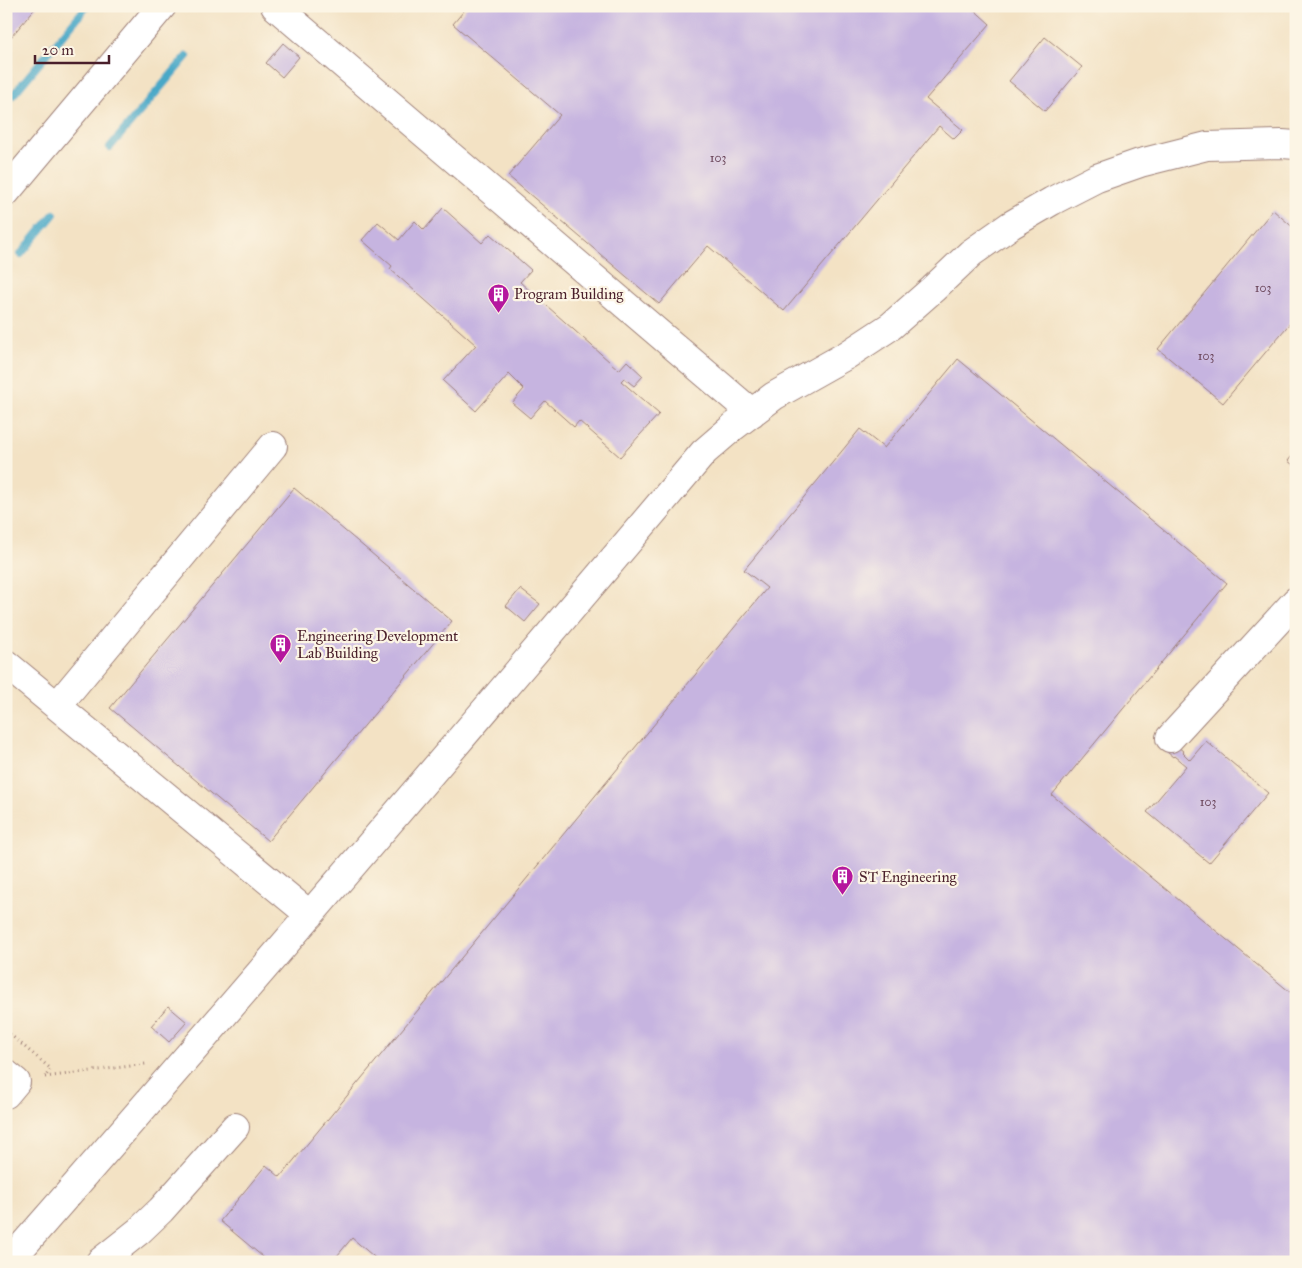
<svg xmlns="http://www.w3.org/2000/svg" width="1302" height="1268" viewBox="0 0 1302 1268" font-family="'IM FELL Great Primer',serif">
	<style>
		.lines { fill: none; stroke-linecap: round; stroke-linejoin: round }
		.stream { stroke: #48a8c7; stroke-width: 8 }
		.building { fill: #c6b4e0 }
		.minor-casing { stroke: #9e8078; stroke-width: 30 }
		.path { stroke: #9e8078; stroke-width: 3; stroke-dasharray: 1 4; stroke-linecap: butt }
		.minor { stroke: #fff; stroke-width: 28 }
		.labels { text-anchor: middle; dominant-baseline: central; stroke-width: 4.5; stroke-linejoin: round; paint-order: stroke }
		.number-label { font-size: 12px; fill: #694458 }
		.poi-label { font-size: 15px; fill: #4a1f2b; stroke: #fcf5e5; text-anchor: start }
	</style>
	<rect width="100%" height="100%" fill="#fcf5e5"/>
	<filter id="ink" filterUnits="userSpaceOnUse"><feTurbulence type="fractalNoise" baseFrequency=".02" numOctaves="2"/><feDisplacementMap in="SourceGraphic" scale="10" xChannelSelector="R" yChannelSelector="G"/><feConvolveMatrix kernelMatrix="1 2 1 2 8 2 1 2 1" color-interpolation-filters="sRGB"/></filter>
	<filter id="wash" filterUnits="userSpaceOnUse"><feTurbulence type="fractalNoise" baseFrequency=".0096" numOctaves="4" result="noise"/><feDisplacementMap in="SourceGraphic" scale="20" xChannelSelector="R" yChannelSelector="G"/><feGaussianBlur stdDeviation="1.12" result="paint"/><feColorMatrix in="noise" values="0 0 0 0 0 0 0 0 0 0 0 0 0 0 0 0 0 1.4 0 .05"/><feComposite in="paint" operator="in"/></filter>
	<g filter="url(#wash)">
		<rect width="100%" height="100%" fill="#f3e2c4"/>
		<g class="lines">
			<path class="stream" d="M 13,95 L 87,6
				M 110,147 L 187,56
				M 21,254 L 54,214"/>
		</g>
		<g id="blocks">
			<path class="building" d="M 6,6 L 37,6 L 6,43 Z
				M 468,6 L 970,6 L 990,24 L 926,99 L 963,130 L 954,139 L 939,126 L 784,311 L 708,246 L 659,304 L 508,176 L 560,115 L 453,24 Z
				M 1045,37 L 1082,67 L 1045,111 L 1009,81 Z
				M 283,43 L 299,57 L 282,77 L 266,63 Z
				M 443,208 L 482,243 L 490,234 L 531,270 L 520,282 L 619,370 L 627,361 L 643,376 L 634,386 L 624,378 L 621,381 L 659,414 L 620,457 L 579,421 L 574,427 L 545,401 L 530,418 L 512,403 L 524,389 L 509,374 L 476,411 L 443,381 L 476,345 L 390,269 L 392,266 L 362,240 L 378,222 L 399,240 L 415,221 L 424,230 Z
				M 1273,210 L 1296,230 L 1296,316 L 1223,403 L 1158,349 Z
				M 958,359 L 1227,583 L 1052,795 L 1296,997 L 1296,1262 L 380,1262 L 352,1238 L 332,1262 L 269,1262 L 220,1221 L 266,1165 L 280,1177 L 767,588 L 744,570 L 860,429 L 884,448 Z
				M 1296,451 L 1296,467 L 1288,461 Z
				M 294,488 L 452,621 L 268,841 L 110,708 Z
				M 520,589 L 540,604 L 525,622 L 506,606 Z
				M 1206,741 L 1268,793 L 1209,863 L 1147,812 L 1186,766 L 1174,756 L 1173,757 L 1167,752 L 1172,746 L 1176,745 L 1184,752 L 1183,753 L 1190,760 Z
				M 168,1006 L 187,1022 L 169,1042 L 151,1026 Z"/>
		</g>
	</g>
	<g filter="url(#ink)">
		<use href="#blocks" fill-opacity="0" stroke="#9e8078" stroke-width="1"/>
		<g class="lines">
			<defs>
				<path id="minor" d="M 275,6 L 752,413
					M 6,192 L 162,6
					M 6,664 L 310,915
					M 57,706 L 273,446
					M 1170,738 L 1296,601
					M 6,1074 L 16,1082 L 6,1094
					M 13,1257 C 246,991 476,722 704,452 L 733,427 L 774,396 L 847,355 L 891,326 L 933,289 L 971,253 L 1011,225 L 1052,201 L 1097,178 L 1140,163 L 1207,146 L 1282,144 L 1296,145
					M 100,1262 L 139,1231 L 161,1210 L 235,1127"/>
			</defs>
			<use href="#minor" class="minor-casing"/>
			<path class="path" d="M 6,1031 L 51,1069 L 45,1077
				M 45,1077 L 146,1064"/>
			<use href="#minor" class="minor"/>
		</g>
	</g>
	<defs>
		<symbol id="building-pin" viewBox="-11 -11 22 30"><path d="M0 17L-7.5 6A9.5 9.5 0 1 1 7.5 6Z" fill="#b5179e" stroke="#fcf5e5"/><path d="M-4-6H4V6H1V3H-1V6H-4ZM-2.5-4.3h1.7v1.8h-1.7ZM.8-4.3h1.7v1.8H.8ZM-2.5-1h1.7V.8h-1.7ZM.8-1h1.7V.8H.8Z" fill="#fff"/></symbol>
	</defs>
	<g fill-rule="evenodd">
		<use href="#building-pin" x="486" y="282" width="25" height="34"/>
		<use href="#building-pin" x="268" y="632" width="25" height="34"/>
		<use href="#building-pin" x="830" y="864" width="25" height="34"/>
	</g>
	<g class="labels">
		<g class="number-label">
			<text x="718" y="158">103</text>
			<text x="1263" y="288">103</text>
			<text x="1206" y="356">103</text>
			<text x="1208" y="802">103</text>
		</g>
		<g class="poi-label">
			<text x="514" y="294">Program Building</text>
			<text x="297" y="636">Engineering Development<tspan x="297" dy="17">Lab Building</tspan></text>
			<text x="859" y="877">ST Engineering</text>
		</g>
	</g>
	<rect width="1302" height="1268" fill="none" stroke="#fcf5e5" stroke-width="25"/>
	<path d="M35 55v8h74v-8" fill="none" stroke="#4a1f2b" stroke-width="2.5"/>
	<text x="42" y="55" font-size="15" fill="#4a1f2b" stroke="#fcf5e5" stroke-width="4" paint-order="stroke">20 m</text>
</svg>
